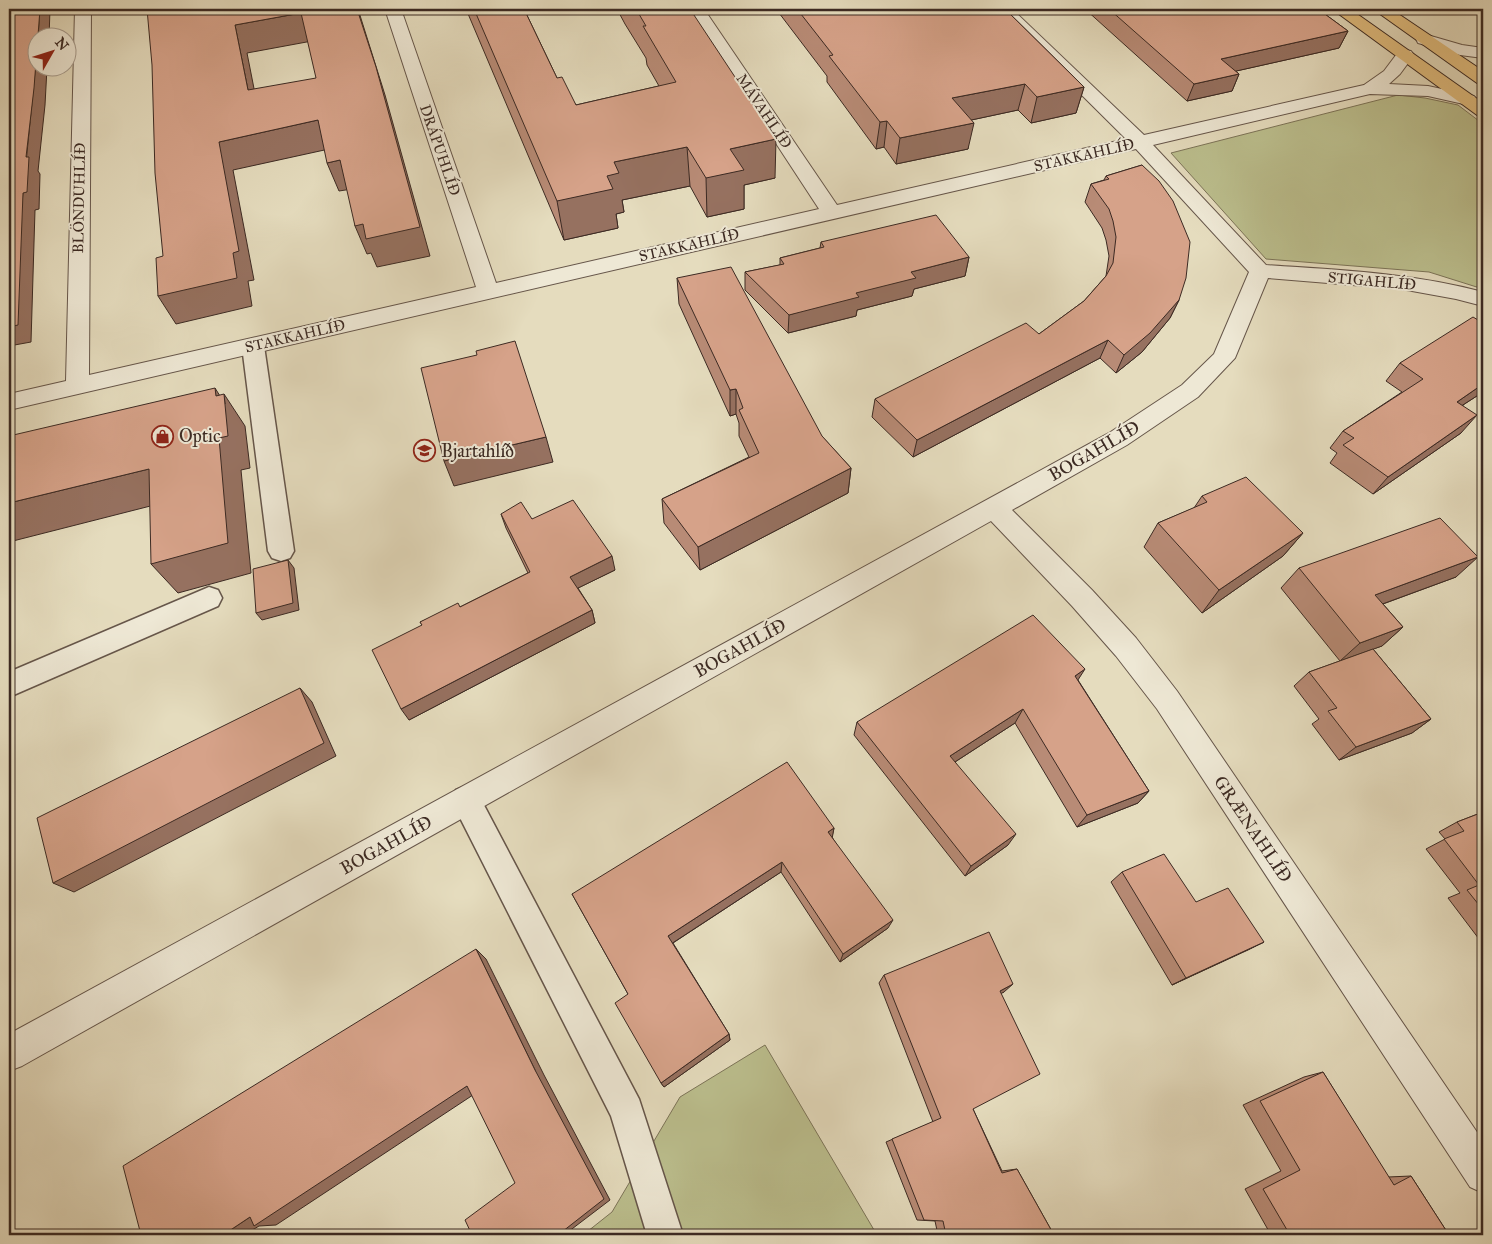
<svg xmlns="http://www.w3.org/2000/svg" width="1492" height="1244" viewBox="0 0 1492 1244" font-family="'IM FELL Great Primer',serif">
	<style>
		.green { fill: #bbbe8d; stroke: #7c7458 }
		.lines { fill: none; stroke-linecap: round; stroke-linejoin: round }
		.lane-casing { stroke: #66564a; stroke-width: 3 }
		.street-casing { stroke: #66564a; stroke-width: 2 }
		.highway-casing { stroke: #3c2a23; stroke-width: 2 }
		.lane { fill: #eee8d5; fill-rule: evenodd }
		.street { fill: #eee8d5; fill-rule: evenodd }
		.highway { fill: #e2be7f; fill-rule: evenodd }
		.wall { fill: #b88b76; stroke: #3c2a23 }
		.shaded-wall { fill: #967160; stroke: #3c2a23 }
		.building { fill: #d6a289; stroke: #3c2a23; fill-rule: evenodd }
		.labels { text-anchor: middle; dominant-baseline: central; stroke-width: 4; stroke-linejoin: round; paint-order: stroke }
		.far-street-label { font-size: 15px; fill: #3c2a23; stroke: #eee8d5 }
		.poi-label { font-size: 18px; fill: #3c2a23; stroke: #eee8d5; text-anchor: start }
		.street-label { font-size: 18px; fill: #3c2a23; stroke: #eee8d5 }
	</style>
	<rect width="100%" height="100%" fill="#e5dcbe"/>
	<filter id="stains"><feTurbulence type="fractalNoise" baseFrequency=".004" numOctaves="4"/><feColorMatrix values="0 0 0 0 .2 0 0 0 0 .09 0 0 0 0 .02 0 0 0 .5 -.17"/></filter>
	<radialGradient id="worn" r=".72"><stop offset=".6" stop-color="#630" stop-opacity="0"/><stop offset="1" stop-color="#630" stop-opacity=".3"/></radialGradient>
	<path class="green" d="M 1398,95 L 1425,98 L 1458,105 L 1483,124 L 1483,289 L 1429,272 L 1266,259 L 1171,153 Z
		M 765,1045 L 877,1235 L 583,1235 L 612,1212 L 680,1097 Z"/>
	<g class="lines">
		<defs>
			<path id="lane" d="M 253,339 L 261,341 L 264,346 L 294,551 L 290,558 L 281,561 L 272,558 L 268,551 L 242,346 L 245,341 Z
				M 209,587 L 218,590 L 222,598 L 218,606 L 9,697 L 9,672 Z
				M 466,786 L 476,790 L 639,1099 L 683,1235 L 647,1235 L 611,1116 L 451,800 L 456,790 Z"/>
			<path id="street" d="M 75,9 L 91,9 L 89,375 L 476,287 L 385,9 L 401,9 L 496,283 L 819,209 L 688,9 L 704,9 L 837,205 L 1126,139 L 995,9 L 1012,9 L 1144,135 L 1364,85 L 1384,71 L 1399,51 L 1405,50 L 1411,51 L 1414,55 L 1400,74 L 1389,84 L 1428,86 L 1474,96 L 1477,100 L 1474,104 L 1468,105 L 1428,96 L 1370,94 L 1153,145 L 1266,265 C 1339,270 1412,273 1483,292 L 1483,306 L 1456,299 L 1401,289 L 1268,278 L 1235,358 L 1198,397 L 1127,445 L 1012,510 L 1092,590 L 1136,638 L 1177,691 L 1483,1141 L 1483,1193 L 1470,1187 L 1157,709 L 1116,656 L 1072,606 L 991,521 L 22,1066 L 9,1071 L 9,1034 L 1109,433 L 1182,385 L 1214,354 L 1249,272 L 1136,149 L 9,410 L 9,394 L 66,381 Z
				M 1424,34 L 1462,45 L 1483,48 L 1483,58 L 1460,55 L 1418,43 L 1416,39 L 1418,35 Z"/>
			<path id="highway" d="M 1332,9 L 1350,9 L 1483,103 L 1483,116 L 1477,115 Z
				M 1373,9 L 1391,9 L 1483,71 L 1483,84 L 1477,83 Z"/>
		</defs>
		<use href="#lane" class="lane-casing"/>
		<use href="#street" class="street-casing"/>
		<use href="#highway" class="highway-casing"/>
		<use href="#lane" class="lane"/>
		<use href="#street" class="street"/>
		<use href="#highway" class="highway"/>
	</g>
	<path class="wall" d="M 466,9 L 524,9 L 557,78 L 576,105 L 659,86 L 647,65 L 646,58 L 625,24 L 617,9 L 690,9 L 775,178 L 744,185 L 744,209 L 707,217 L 690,186 L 622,200 L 624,212 L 616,214 L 618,228 L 564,240 Z
		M 776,9 L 1005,9 L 1084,87 L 1076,113 L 1031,123 L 1018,110 L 971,120 L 968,149 L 896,164 L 884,147 L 876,149 L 827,82 L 827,76 Z
		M 1085,9 L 1318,9 L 1348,31 L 1339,48 L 1236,71 L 1239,74 L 1232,91 L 1187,101 Z
		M 1142,165 L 1179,300 L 1170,318 L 1142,352 L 1116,373 L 1100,358 L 913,457 L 872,417 L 875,399 L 1039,334 L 1084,301 L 1106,276 L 1109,256 L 1106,240 L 1102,228 L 1085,202 L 1091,184 L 1104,180 L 1106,176 Z
		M 821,242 L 969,257 L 965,276 L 914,289 L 912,296 L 857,310 L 856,316 L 788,333 L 745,290 L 745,272 L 780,265 L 780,258 L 820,248 Z
		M 677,278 L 851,468 L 848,493 L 700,570 L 664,523 L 662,499 L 749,457 L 739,436 L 739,423 L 736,414 L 730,416 L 679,304 Z
		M 1483,323 L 1483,392 L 1463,405 L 1461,433 L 1373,494 L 1330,463 L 1337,453 L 1330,448 L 1343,431 L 1402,392 L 1386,381 L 1400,363 Z
		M 1202,496 L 1303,533 L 1283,556 L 1202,613 L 1144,547 L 1158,523 L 1194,508 Z
		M 501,514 L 532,519 L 615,570 L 578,588 L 592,610 L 595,623 L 409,720 L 422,625 L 420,622 L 460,607 L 528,573 L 506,528 Z
		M 1299,568 L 1456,577 L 1383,604 L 1403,627 L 1382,646 L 1373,649 L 1431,719 L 1412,733 L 1339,760 L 1312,724 L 1319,719 L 1294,686 L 1309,672 L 1340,661 L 1281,588 Z
		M 1078,680 L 1149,791 L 1138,803 L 1077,827 L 1015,723 L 955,762 L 1008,845 L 965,876 L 854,735 L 857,722 Z
		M 1483,812 L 1483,942 L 1482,943 L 1448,898 L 1460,893 L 1426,849 L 1445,839 L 1439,832 L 1457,822 Z
		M 834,828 L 832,837 L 888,928 L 840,962 L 781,872 L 673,943 L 729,1034 L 730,1040 L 664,1087 L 661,1083 L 628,994 L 572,894 Z
		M 1122,872 L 1196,902 L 1264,942 L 1172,985 L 1111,882 Z
		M 884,975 L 1004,992 L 1001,993 L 973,1109 L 1002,1171 L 1017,1169 L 1054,1235 L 938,1235 L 935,1221 L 917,1220 L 886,1142 L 933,1122 L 879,983 Z
		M 1323,1072 L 1388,1177 L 1411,1176 L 1449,1235 L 1271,1235 L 1245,1189 L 1281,1171 L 1243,1105 L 1304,1077 Z
		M 1100,1234 L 1115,1235 L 1096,1235 Z"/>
	<path class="shaded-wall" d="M 40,9 L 50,9 L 49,38 L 38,38 Z
		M 358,9 L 385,95 L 430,256 L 377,267 L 371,253 L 367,254 L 355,226 Z
		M 301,13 L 312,41 L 247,53 L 260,119 L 248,90 L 235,25 Z
		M 1348,31 L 1339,48 L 1214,76 L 1221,59 Z
		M 38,42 L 38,68 L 47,68 L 45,105 L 38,171 L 40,174 L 39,209 L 35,210 L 31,342 L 9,346 L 9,327 L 23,193 Z
		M 1239,74 L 1232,91 L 1187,101 L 1194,84 Z
		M 1025,84 L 1018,110 L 948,125 L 952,98 Z
		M 1084,87 L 1076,113 L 1031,123 L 1037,97 Z
		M 318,120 L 329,149 L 233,170 L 254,280 L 248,281 L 252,306 L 176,324 L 158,296 L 219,142 Z
		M 887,121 L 884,147 L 876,149 L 880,122 Z
		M 974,123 L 968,149 L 896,164 L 900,138 Z
		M 776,139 L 775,178 L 744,185 L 744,209 L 707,217 L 706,178 L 730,149 Z
		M 687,147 L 690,186 L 622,200 L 624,212 L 616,214 L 618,228 L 564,240 L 557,201 L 607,176 L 614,162 Z
		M 340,160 L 352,189 L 339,191 L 327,163 Z
		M 969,257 L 965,276 L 914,289 L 912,296 L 857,310 L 856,316 L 788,333 L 789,315 L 856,293 L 911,272 Z
		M 1179,300 L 1170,318 L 1142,352 L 1116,373 L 1124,355 Z
		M 1108,340 L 1100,358 L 913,457 L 917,440 Z
		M 1483,384 L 1483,392 L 1441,419 L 1457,402 Z
		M 215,388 L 225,404 L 224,394 L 245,426 L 250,468 L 241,470 L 251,573 L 178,593 L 151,564 L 219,438 Z
		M 736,389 L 736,414 L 730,416 L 730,390 Z
		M 1477,415 L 1461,433 L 1373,494 L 1388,477 Z
		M 546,437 L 553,462 L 454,486 L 444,461 Z
		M 851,468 L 848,493 L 700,570 L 698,547 Z
		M 149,469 L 174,500 L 9,542 L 9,503 Z
		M 1303,533 L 1283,556 L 1202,613 L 1219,590 Z
		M 612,556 L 615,570 L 574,590 L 570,577 Z
		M 1478,557 L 1456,577 L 1355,614 L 1375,595 Z
		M 288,560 L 294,568 L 299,610 L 262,620 L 256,613 Z
		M 592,610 L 595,623 L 409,720 L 401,709 Z
		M 1403,627 L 1382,646 L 1340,661 L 1360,643 Z
		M 1085,669 L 1076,683 L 1075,676 Z
		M 300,688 L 312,702 L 336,756 L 74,892 L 53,883 Z
		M 1023,709 L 1015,723 L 944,769 L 950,756 Z
		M 1431,719 L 1412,733 L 1339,760 L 1356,747 Z
		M 1149,791 L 1138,803 L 1077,827 L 1087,815 Z
		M 834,828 L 832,839 L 828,832 Z
		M 1016,834 L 1008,845 L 965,876 L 971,866 Z
		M 782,862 L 781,872 L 671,944 L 668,936 Z
		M 893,920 L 888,928 L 840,962 L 843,954 Z
		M 1264,942 L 1248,950 L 1172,985 L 1186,978 Z
		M 476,949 L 486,959 L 544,1075 L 610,1200 L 564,1235 L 558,1235 L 535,1070 Z
		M 1013,984 L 1004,992 L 991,999 L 1000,991 Z
		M 729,1034 L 730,1040 L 664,1087 L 661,1083 Z
		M 467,1086 L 479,1091 L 276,1225 L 259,1226 L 244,1235 L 223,1235 L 250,1217 Z"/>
	<path class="building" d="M 9,9 L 40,9 L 34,88 L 26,157 L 29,157 L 27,192 L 23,193 L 18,325 L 9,327 Z
		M 147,9 L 357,9 L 376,67 L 420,227 L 366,239 L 363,224 L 355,226 L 340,160 L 327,163 L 318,120 L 219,142 L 239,251 L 233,253 L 237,278 L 158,296 L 156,258 L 163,256 L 155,173 L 152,65 ZM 301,13 L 316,78 L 248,90 L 235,25 Z
		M 474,9 L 524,9 L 557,78 L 562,77 L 576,105 L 676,82 L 643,26 L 646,26 L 636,9 L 690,9 L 776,139 L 730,149 L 744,170 L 706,178 L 687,147 L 614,162 L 619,173 L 607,176 L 613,189 L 557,201 Z
		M 797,9 L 1005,9 L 1084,87 L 1037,97 L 1025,84 L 952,98 L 974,123 L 900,138 L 887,121 L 880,122 L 829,56 L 833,55 Z
		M 1109,9 L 1318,9 L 1348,31 L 1221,59 L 1239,74 L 1194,84 Z
		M 1142,165 L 1159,181 L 1173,201 L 1190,242 L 1186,278 L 1179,300 L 1150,333 L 1124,355 L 1108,340 L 917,440 L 875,399 L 1026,323 L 1039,334 L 1084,301 L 1106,276 L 1113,263 L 1116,237 L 1113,221 L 1109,209 L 1091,184 L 1109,179 L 1106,176 Z
		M 936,215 L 969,257 L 911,272 L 916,278 L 856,293 L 859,297 L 789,315 L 745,272 L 784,264 L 780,258 L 824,247 L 821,242 Z
		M 731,267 L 822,436 L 851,468 L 698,547 L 662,499 L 759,453 L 739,410 L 743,408 L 736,389 L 730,390 L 677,278 Z
		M 1473,317 L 1483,323 L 1483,384 L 1457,402 L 1477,415 L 1388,477 L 1343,445 L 1354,438 L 1343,431 L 1423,379 L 1400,363 Z
		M 515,341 L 546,437 L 444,461 L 421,368 L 477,355 L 476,351 Z
		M 215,388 L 216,396 L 224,394 L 228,436 L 219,438 L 228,543 L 151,564 L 149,469 L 9,503 L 9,436 Z
		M 1246,477 L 1303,533 L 1219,590 L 1158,523 L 1207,502 L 1202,496 Z
		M 573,500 L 612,556 L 570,577 L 592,610 L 401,709 L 372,650 L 422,625 L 420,622 L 458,603 L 460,607 L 530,572 L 501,514 L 521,502 L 532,519 Z
		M 1440,518 L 1478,557 L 1375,595 L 1403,627 L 1360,643 L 1299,568 Z
		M 288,560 L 293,603 L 256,613 L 253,569 Z
		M 1033,615 L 1085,669 L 1075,676 L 1149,791 L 1087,815 L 1023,709 L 950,756 L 1016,834 L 971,866 L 857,722 Z
		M 1373,649 L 1431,719 L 1356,747 L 1328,711 L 1337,708 L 1309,672 Z
		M 300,688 L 324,743 L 53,883 L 37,818 Z
		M 787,762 L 834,828 L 828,832 L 893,920 L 843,954 L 782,862 L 668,936 L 729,1034 L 661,1083 L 615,1003 L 628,994 L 572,894 Z
		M 1483,812 L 1483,910 L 1467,890 L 1479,885 L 1444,839 L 1464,831 L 1457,822 Z
		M 1164,854 L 1196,902 L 1228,888 L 1264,942 L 1186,978 L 1122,872 Z
		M 989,932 L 1013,984 L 1000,991 L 1040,1074 L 973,1109 L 1002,1173 L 1017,1169 L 1054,1235 L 946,1235 L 943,1221 L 924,1220 L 892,1139 L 941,1118 L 884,975 Z
		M 476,949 L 535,1070 L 604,1199 L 558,1235 L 472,1235 L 465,1220 L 515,1183 L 467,1086 L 254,1226 L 250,1217 L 223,1235 L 141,1235 L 123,1166 Z
		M 1323,1072 L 1394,1185 L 1411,1176 L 1449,1235 L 1290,1235 L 1263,1189 L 1300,1170 L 1260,1101 Z"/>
	<defs>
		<symbol id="shop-ring" viewBox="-11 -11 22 22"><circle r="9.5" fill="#eee8d5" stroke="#8f2418" stroke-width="1.5"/><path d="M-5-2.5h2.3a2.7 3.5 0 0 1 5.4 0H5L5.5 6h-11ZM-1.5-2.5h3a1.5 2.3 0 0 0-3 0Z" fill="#8f2418"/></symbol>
		<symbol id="school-ring" viewBox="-11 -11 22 22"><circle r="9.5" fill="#eee8d5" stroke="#8f2418" stroke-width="1.5"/><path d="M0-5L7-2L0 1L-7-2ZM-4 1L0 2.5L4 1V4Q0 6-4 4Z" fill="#8f2418"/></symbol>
	</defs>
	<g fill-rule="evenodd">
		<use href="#shop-ring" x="150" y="424" width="25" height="25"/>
		<use href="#school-ring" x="412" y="438" width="25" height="25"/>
	</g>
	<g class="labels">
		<g class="far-street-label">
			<text transform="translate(764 111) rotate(56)">MÁVAHLÍÐ</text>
			<text transform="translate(440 150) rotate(71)">DRÁPUHLÍÐ</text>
			<text transform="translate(1084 155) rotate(-13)">STAKKAHLÍÐ</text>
			<text transform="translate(79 198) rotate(-89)">BLÖNDUHLÍÐ</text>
			<text transform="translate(689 245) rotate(-13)">STAKKAHLÍÐ</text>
			<text transform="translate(1372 281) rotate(5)">STIGAHLÍÐ</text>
			<text transform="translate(295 336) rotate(-13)">STAKKAHLÍÐ</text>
		</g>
		<g class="poi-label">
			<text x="179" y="436">Optic</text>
			<text x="441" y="451">Bjartahlíð</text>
		</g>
		<g class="street-label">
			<text transform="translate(1094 451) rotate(-30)">BOGAHLÍÐ</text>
			<text transform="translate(740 648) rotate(-29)">BOGAHLÍÐ</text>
			<text transform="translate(1253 829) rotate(56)">GRÆNAHLÍÐ</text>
			<text transform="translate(386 845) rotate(-29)">BOGAHLÍÐ</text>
		</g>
	</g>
	<rect width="1492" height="1244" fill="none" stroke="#e5dcbe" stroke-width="30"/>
	<rect x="10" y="10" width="1472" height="1224" fill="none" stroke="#3c2a23" stroke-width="2.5"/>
	<rect x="15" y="15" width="1462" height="1214" fill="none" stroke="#3c2a23"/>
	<g transform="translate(52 52) rotate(51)"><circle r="24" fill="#eee8d5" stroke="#a79c8e"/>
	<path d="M0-4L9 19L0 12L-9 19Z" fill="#8f2418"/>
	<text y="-8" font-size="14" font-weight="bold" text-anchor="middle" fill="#3c2a23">N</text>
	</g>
	<rect width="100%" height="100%" filter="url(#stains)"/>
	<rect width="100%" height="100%" fill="url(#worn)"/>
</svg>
